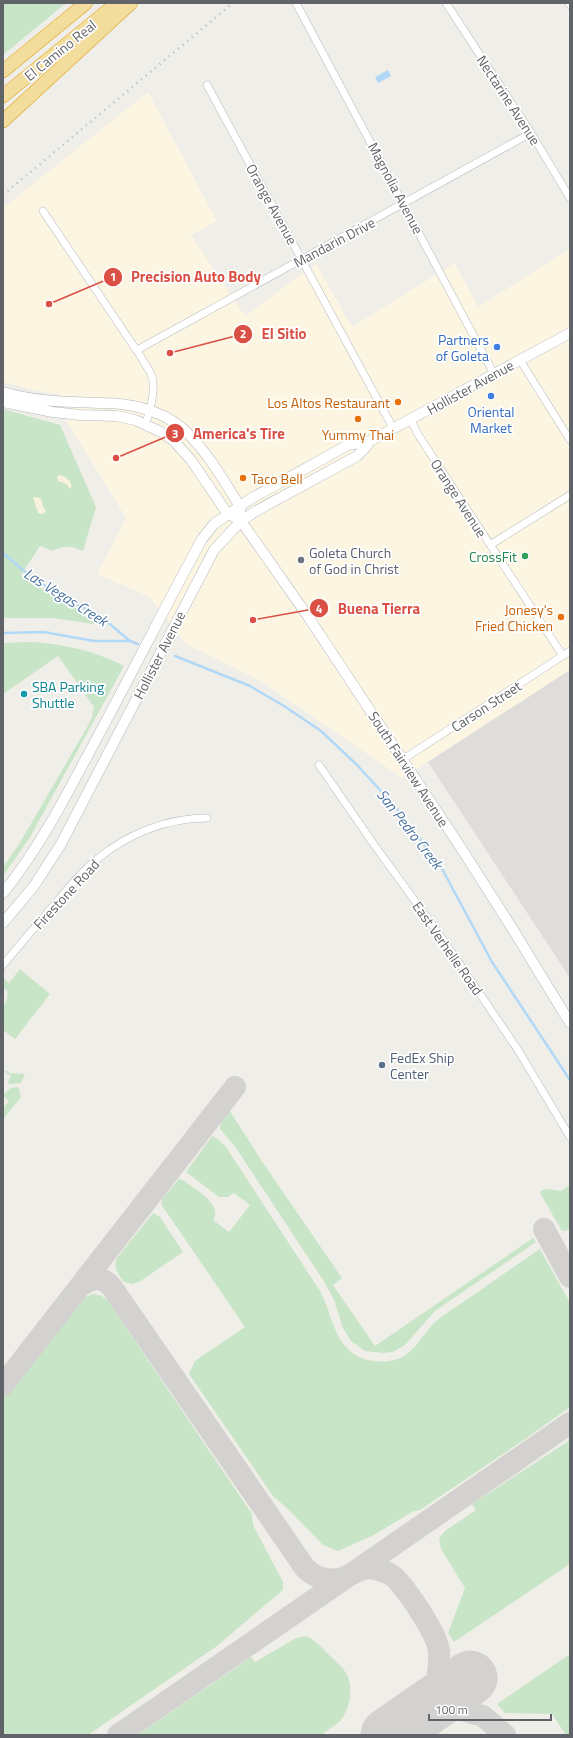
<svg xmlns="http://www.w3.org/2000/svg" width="573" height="1738" viewBox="0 0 573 1738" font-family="'Titillium Web',sans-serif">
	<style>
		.commercial { fill: #fbf5e2 }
		.industrial { fill: #dfddda }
		.green { fill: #c8e5c8 }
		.sand { fill: #f8f1dc }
		.water { fill: #b1d9f7 }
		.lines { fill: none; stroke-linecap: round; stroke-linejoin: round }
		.stream { stroke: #b1d9f7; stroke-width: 2.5 }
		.taxiway { stroke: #d3d2d0; stroke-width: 22 }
		.runway { stroke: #d3d2d0; stroke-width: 55 }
		.street-casing { stroke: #b5b8bb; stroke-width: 8 }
		.secondary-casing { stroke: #b4b7bb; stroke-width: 11 }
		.highway-casing { stroke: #e2a216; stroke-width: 14 }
		.street { stroke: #fff; stroke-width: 7 }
		.secondary { stroke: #fff; stroke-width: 10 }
		.highway { stroke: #f3dd9c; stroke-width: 13 }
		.rail { stroke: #b6b7b7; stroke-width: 2.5; stroke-dasharray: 1 5; stroke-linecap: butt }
		.shop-dot { fill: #3f7fe0; stroke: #fff; stroke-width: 1.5 }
		.food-dot { fill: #e8710a; stroke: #fff; stroke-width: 1.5 }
		.leisure-dot { fill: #2e9e5b; stroke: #fff; stroke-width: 1.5 }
		.worship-dot { fill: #6b7280; stroke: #fff; stroke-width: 1.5 }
		.culture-dot { fill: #0f9aa8; stroke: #fff; stroke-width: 1.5 }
		.service-dot { fill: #5c6f8a; stroke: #fff; stroke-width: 1.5 }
		.labels { text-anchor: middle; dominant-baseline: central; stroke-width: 3.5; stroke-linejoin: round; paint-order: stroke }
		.street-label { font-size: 14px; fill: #606367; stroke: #fff }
		.shop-label { font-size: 14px; fill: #366cbe; stroke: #fff; text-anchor: end }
		.food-label { font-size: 14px; fill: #c56008; stroke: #fff; text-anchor: end }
		.worship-label { font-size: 14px; fill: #5b616d; stroke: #fff; text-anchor: start }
		.leisure-label { font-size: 14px; fill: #27864d; stroke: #fff; text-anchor: end }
		.culture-label { font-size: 14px; fill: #0d838f; stroke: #fff; text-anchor: start }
		.service-label { font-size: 14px; fill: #4e5e75; stroke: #fff; text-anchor: start }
		.water-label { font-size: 15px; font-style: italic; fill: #4b74a1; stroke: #fff }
		.leader { fill: none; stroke: #da5045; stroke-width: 1.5 }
		.callout-dot { fill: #da5045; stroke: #fff; stroke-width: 1.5 }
		.mark-label { font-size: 12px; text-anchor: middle; font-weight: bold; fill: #fff }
		.callout-label { font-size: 15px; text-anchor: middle; font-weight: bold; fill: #da5045; stroke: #fff; stroke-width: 3.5; stroke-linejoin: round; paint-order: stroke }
	</style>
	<rect width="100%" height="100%" fill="#f0eee8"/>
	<path class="commercial" d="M 148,92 L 217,221 L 191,235 L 245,316 L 316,264 L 352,327 L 455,263 L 478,307 L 570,249 L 570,670 L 402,778 L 261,681 L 186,644 L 150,597 L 97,574 L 126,518 L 66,420 L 60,394 L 43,392 L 3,382 L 3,208 Z"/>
	<path class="industrial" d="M 570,670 L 570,978 L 428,762 Z"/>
	<path class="green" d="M 3,3 L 66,3 L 3,55 Z
		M 3,409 L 60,425 L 96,507 L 83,551 C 71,546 64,545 53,551 L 40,546 L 21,575 L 37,586 L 96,619 L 94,624 L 52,618 L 3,618 Z
		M 31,642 C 65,644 95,651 124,666 L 30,837 L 3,876 L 3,867 L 18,846 L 89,724 L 92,717 L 94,707 L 58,656 L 3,694 L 3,643 Z
		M 20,969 L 50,994 L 15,1039 L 3,1030 C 3,1024 2,1016 3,1009 C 5,1001 9,1000 7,990 L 3,988 L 3,978 L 9,983 Z
		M 6,1070 L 10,1073 L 25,1074 L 21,1083 L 9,1084 L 8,1081 L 11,1076 L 5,1072 Z
		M 17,1087 L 19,1089 L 21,1097 L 3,1119 L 3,1108 L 9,1101 L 3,1095 L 11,1088 Z
		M 230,1111 L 261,1160 L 342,1278 L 333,1285 L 375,1346 L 533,1238 L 536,1242 L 435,1311 L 405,1345 L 393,1352 L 383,1353 L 365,1351 L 351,1341 L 343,1328 L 334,1300 L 325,1283 L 236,1148 L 220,1129 L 221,1123 Z
		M 212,1136 L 218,1139 L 226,1147 L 318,1288 C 331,1308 332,1335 349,1350 C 362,1363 388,1365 404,1356 C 418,1347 425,1331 437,1320 C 449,1311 462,1303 475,1294 C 496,1279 518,1264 540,1249 L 570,1303 L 570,1407 L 531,1435 L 420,1510 L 414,1511 L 372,1536 L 338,1551 L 323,1545 L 291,1512 L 273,1496 L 189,1374 L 195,1361 L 245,1327 L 161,1204 L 162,1199 L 179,1179 L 181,1179 C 192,1187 224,1204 213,1220 L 229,1232 L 250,1205 L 234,1193 L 228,1197 L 219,1197 L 186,1172 Z
		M 570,1185 L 570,1230 L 562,1231 L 540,1193 L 541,1191 L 546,1189 L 561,1191 Z
		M 153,1213 L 160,1217 L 183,1252 L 139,1282 L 133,1284 L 124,1282 C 118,1274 113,1267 117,1258 Z
		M 93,1294 L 102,1296 L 108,1301 L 252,1514 L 253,1525 L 283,1582 L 283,1590 L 217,1646 L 88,1735 L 3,1735 L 3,1398 L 74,1308 L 85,1297 Z
		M 570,1440 L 570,1564 L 454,1642 L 448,1633 L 465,1588 L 441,1549 L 439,1538 L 445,1531 L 476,1510 L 472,1504 Z
		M 306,1636 C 315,1639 322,1648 329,1655 C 335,1661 342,1666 346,1673 C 354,1687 350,1709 341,1720 C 335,1726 327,1730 321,1735 L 138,1735 L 251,1657 L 255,1662 L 296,1638 Z
		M 570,1654 L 570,1735 L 566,1735 L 552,1714 L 505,1713 L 497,1704 Z"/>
	<path class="sand" d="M 60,475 C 66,477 73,481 71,488 L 70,489 L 66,484 L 58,481 L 57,477 Z
		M 33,497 L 41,498 L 43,507 L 46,511 L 43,514 L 38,513 Z"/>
	<path class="water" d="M 388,70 L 391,76 L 378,83 L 375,77 Z"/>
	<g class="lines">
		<path class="stream" d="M 3,553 L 31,577 L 78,605 L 99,615 L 130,641
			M 3,633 L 44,632 L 94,641 L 130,641 L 138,644
			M 175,656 L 250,686 L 284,706 L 321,731 L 357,765 L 392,803 L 440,865 L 492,962 L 570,1080"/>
		<path class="taxiway" d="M 544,1229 L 570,1277
			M 81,1286 C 91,1278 102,1276 111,1286 L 305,1568 C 316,1579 333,1583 347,1576 C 355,1573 361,1568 370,1568 C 377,1569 387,1572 393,1576 C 406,1588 437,1633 439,1651 C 440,1667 436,1686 435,1703 L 483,1716 L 505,1735
			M 3,1385 L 235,1087
			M 118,1735 L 570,1423"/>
		<path class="runway" d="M 388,1735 L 470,1678"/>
		<defs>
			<path id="street" d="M 296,3 L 494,374
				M 446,3 L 531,133 L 570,198
				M 569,3 L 570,5
				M 207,85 L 393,428
				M 43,211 L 141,357 C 144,363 148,368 151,374 C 157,388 150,411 145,425
				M 137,350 L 531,133
				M 520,360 L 570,440
				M 410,419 L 419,436 L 563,656
				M 490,545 L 570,495
				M 402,760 L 570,651
				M 319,765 L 375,846 L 442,938 L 518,1050 L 570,1137
				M 3,965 C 22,942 41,920 60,898 C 71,885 83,870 96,860 C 127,834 167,818 207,818"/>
			<path id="secondary" d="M 3,392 C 36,402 69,402 103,403 C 129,403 160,410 181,427 C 205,448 223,479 239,505 L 240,512
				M 3,402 L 53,412 L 80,415 L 117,416 L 135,420 L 161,432 L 174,441 L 191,460 L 227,513 L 241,521 L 307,615 L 463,851 L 512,928 L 570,1023
				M 3,893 C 38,850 64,800 90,751 C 128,681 164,609 202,539 L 214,524 L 252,498 L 348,445 L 370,441 L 570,333
				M 3,923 L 34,886 L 61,844 L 214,550 L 241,521 L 256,511 L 357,456 L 365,448 L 370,441"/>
			<path id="highway" d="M 3,71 L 86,3
				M 3,96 L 117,3
				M 3,121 L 131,3"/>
		</defs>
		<use href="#street" class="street-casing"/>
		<use href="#secondary" class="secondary-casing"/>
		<use href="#highway" class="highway-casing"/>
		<use href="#street" class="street"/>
		<use href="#secondary" class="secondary"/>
		<use href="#highway" class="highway"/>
		<path class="rail" d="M 3,195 L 233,3"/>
	</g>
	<g class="shop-dot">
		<circle cx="497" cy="347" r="4"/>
		<circle cx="491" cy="396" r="4"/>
	</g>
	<g class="food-dot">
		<circle cx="398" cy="402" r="4"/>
		<circle cx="358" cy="419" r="4"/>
		<circle cx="243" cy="478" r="4"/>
		<circle cx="561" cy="617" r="4"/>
	</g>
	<circle class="leisure-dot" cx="525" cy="556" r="4"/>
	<circle class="worship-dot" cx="301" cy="560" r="4"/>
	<circle class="culture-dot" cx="24" cy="694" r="4"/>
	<circle class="service-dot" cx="382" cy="1065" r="4"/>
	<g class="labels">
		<g class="street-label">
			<text transform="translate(60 50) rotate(-39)">El Camino Real</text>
			<text transform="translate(509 100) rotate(57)">Nectarine Avenue</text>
			<text transform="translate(396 188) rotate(62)">Magnolia Avenue</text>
			<text transform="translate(272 204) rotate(61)">Orange Avenue</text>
			<text transform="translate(334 242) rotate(-28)">Mandarin Drive</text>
			<text transform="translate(470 387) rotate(-29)">Hollister Avenue</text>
			<text transform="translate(459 498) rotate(57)">Orange Avenue</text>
			<text transform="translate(159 655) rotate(-63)">Hollister Avenue</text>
			<text transform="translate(486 706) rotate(-33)">Carson Street</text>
			<text transform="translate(409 769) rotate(57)">South Fairview Avenue</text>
			<text transform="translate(66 894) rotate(-47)">Firestone Road</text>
			<text transform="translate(448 948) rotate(55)">East Verhelle Road</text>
		</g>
		<g class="shop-label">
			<text x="489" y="339">Partners<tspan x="489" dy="16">of Goleta</tspan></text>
			<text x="491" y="411" text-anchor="middle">Oriental<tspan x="491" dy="16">Market</tspan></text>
		</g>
		<g class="food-label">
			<text x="390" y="402">Los Altos Restaurant</text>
			<text x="358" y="434" text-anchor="middle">Yummy Thai</text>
			<text x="251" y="478" text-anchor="start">Taco Bell</text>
			<text x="553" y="609">Jonesy's<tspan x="553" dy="16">Fried Chicken</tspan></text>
		</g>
		<g class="worship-label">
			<text x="309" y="552">Goleta Church<tspan x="309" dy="16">of God in Christ</tspan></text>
		</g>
		<g class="leisure-label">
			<text x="517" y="556">CrossFit</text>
		</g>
		<g class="culture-label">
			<text x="32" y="686">SBA Parking<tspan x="32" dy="16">Shuttle</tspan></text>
		</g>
		<g class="service-label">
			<text x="390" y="1057">FedEx Ship<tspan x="390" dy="16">Center</tspan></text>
		</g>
		<g class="water-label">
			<text transform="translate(66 597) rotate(32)">Las Vegas Creek</text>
			<text transform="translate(410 829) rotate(52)">San Pedro Creek</text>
		</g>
	</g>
	<path class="leader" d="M49 304L113 277M170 353L243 334M116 458L175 433M253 620L319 608"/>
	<g class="callout-dot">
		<circle cx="49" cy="304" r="4"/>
		<circle cx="170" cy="353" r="4"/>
		<circle cx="116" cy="458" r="4"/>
		<circle cx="253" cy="620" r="4"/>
		<circle cx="113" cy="277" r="10"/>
		<circle cx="243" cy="334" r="10"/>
		<circle cx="175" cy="433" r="10"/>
		<circle cx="319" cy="608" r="10"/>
	</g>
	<g class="mark-label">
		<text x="113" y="281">1</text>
		<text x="243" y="338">2</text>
		<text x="175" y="438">3</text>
		<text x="319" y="613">4</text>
	</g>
	<g class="callout-label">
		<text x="196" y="282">Precision Auto Body</text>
		<text x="284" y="339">El Sitio</text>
		<text x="239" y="439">America's Tire</text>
		<text x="379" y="614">Buena Tierra</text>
	</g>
	<rect width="573" height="1738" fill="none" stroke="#606367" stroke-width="8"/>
	<path d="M429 1714v6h122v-6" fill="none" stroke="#606367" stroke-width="2"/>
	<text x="435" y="1714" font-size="12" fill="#606367" stroke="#ffffff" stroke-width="3" paint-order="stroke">100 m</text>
</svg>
